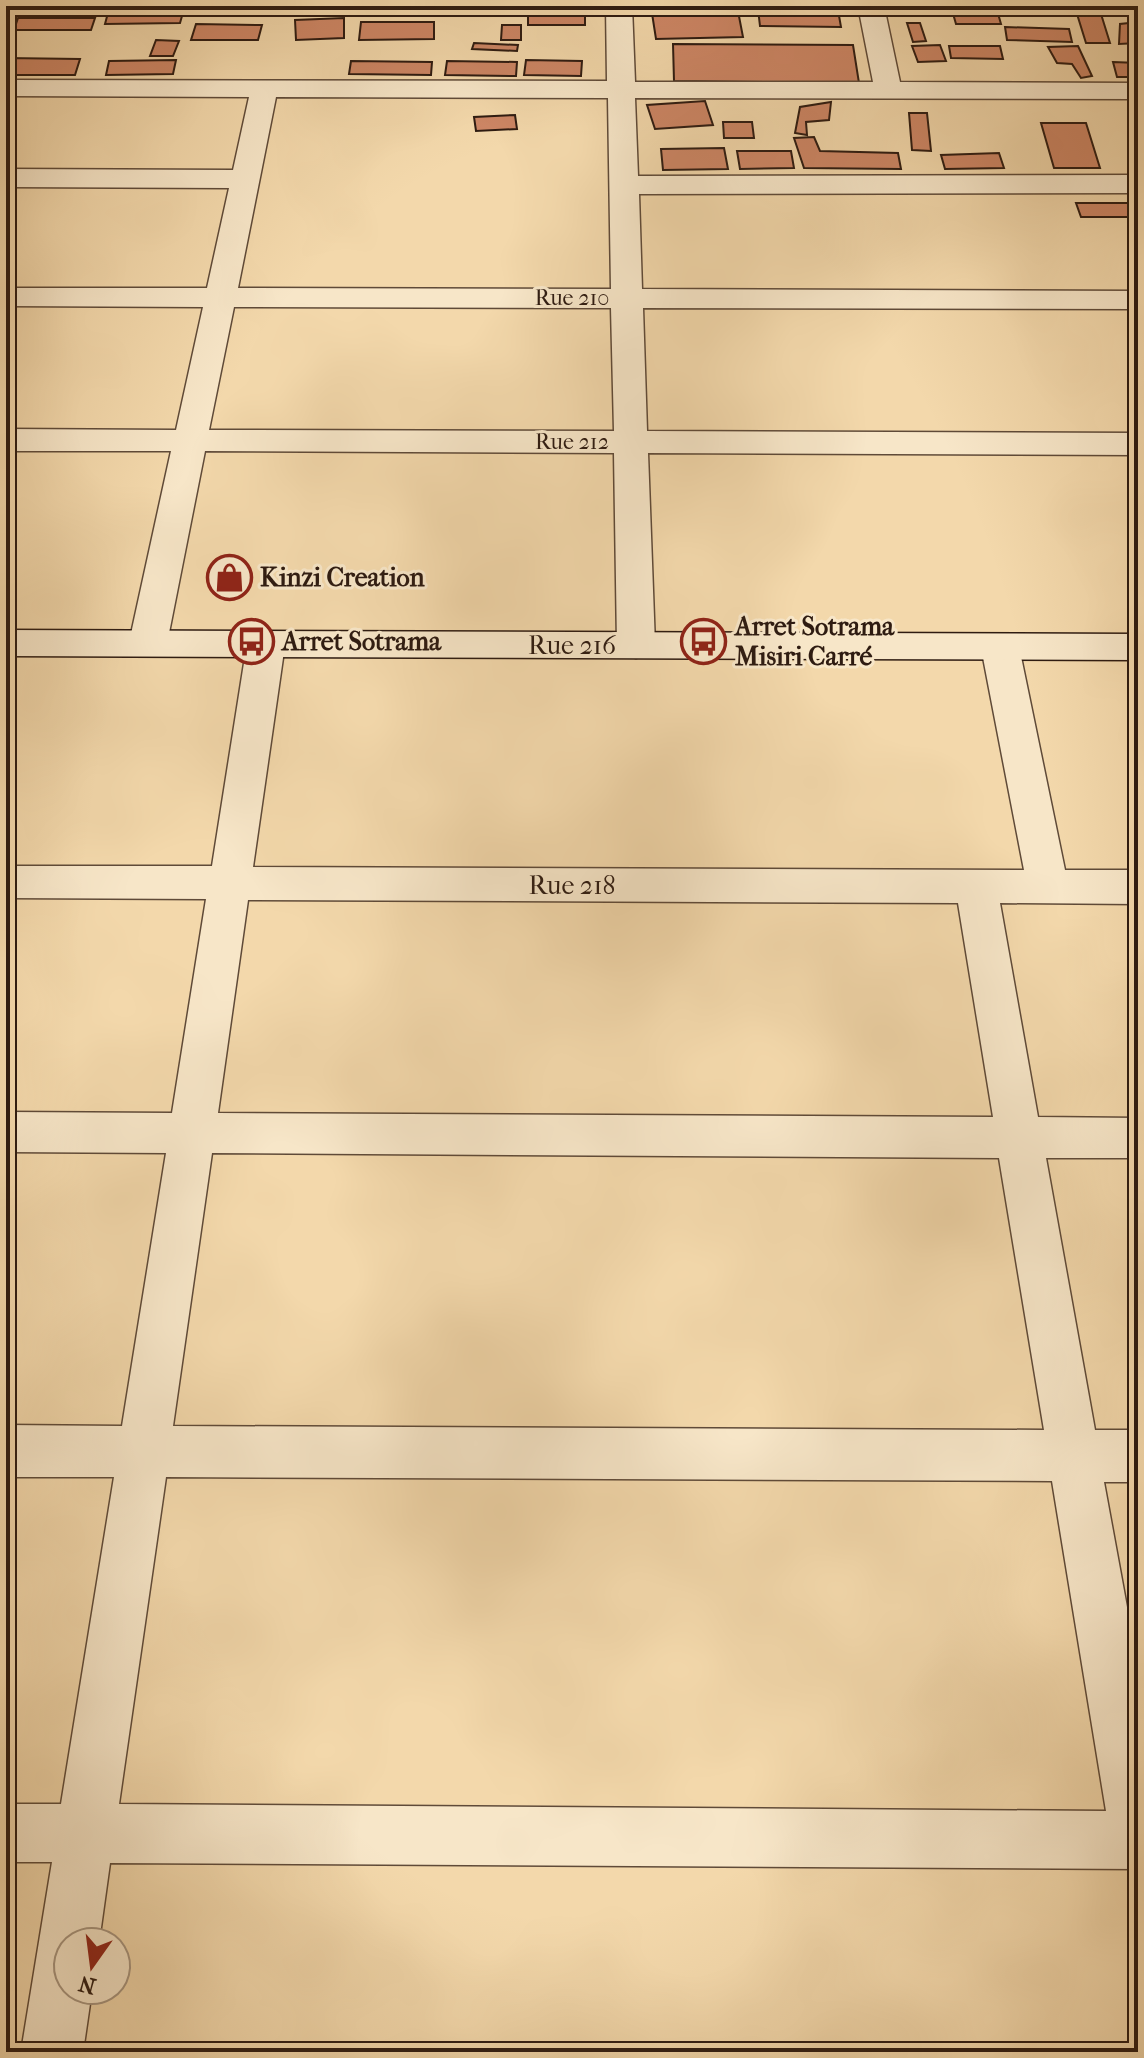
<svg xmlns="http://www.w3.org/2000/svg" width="1144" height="2058" viewBox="0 0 1144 2058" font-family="'IM FELL French Canon',serif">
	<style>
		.building { fill: #cd8665; stroke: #2e1b11; stroke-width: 2 }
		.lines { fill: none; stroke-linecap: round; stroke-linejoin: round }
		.street-casing { stroke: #5f4a38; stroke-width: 3 }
		.secondary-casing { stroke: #2e1b11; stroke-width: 3 }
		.street { fill: #f7e6c8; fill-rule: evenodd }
		.secondary { fill: #f7e6c8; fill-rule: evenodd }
		.labels { text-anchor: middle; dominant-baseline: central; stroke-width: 6; stroke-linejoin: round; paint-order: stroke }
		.far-street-label { font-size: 22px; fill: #2e1b11; stroke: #f7e6c8 }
		.poi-label { font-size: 26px; font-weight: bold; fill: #2e1b11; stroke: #f7e6c8; text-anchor: start }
		.street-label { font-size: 26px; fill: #2e1b11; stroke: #f7e6c8 }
	</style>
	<rect width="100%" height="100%" fill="#f3d8ab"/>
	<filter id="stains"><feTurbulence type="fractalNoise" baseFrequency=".0025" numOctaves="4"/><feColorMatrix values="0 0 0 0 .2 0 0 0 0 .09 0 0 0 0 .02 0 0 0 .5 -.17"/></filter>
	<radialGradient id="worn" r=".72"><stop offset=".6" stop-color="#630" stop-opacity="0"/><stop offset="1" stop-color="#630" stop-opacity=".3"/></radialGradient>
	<path class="building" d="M 737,6 L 743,37 L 656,39 L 651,7 Z
		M 109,9 L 184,9 L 180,23 L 105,24 Z
		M 528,9 L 585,9 L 585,25 L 528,25 Z
		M 758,9 L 838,10 L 841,27 L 760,26 Z
		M 952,10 L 997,10 L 1001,24 L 956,24 Z
		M 1077,14 L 1101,14 L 1110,43 L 1086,43 Z
		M 18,18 L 95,18 L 91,30 L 14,30 Z
		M 344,18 L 344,38 L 296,40 L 295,20 Z
		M 361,22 L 434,22 L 434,39 L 359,40 Z
		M 1138,22 L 1138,43 L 1119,44 L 1120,24 Z
		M 907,23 L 920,23 L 926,41 L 913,42 Z
		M 196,24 L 262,25 L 258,40 L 191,40 Z
		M 502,25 L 521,25 L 521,40 L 501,40 Z
		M 1005,27 L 1069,29 L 1072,42 L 1007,40 Z
		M 156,40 L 179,41 L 173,56 L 150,56 Z
		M 474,43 L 518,45 L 517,51 L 472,49 Z
		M 673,44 L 853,45 L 859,83 L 674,81 Z
		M 940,45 L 946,61 L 918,62 L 912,46 Z
		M 949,46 L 1000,46 L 1003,59 L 951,58 Z
		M 1078,46 L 1092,76 L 1081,78 L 1072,64 L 1057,63 L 1048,47 Z
		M 6,58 L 80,59 L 75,75 L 6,75 Z
		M 176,60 L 173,74 L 106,75 L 109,61 Z
		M 526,60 L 582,61 L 581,76 L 524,75 Z
		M 351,61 L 432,62 L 431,75 L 349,74 Z
		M 447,61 L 517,62 L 516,76 L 445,75 Z
		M 1113,62 L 1138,63 L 1138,77 L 1117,77 Z
		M 705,101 L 713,125 L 655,129 L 647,105 Z
		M 831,102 L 829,120 L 806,122 L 807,135 L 795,133 L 800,107 Z
		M 909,113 L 927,113 L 931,151 L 912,150 Z
		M 515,115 L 517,129 L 476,131 L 474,117 Z
		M 723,122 L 752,122 L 754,138 L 724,138 Z
		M 1041,123 L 1086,123 L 1100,168 L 1054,168 Z
		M 814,137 L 820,151 L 898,153 L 901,169 L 804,168 L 794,138 Z
		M 724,148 L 728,169 L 663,170 L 661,149 Z
		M 737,151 L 791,151 L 794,168 L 740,169 Z
		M 999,153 L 1004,168 L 945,169 L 941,155 Z
		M 1076,203 L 1138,203 L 1138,217 L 1081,217 Z"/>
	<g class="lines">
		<defs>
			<path id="street" d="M 606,6 L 632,6 L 635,82 L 873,82 L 858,6 L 884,6 L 900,82 L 1138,83 L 1138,99 L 635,98 L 638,176 L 1138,175 L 1138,193 L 639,194 L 642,289 L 1138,291 L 1138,309 L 643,308 L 647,431 L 1138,433 L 1138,455 L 648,453 L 655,645 L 649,654 L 636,658 L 623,654 L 617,645 L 614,453 L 205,451 L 167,643 L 161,652 L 148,656 L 135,652 L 129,643 L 171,451 L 6,451 L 6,429 L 176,430 L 203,307 L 6,306 L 6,288 L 207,288 L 229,188 L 6,187 L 6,169 L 233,170 L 249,97 L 6,96 L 6,80 L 607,81 ZM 276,97 L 608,98 L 611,289 L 238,288 ZM 234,307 L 611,308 L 614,431 L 209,430 Z
				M 266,631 L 279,635 L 285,644 L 253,867 L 1024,870 L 981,647 L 987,638 L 1000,634 L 1013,638 L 1019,647 L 1065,870 L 1138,870 L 1138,904 L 1000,903 L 1038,1117 L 1138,1118 L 1138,1158 L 1046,1158 L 1095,1430 L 1138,1430 L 1138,1482 L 1104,1482 L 1138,1667 L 1138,1869 L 110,1863 L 99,1942 L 68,1942 L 68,1990 L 92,1990 L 83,2052 L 21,2052 L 52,1862 L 6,1862 L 6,1804 L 61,1804 L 114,1477 L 6,1477 L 6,1425 L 122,1426 L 166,1153 L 6,1152 L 6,1112 L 172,1113 L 206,899 L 6,898 L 6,866 L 212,866 L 247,644 L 253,635 ZM 248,900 L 958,903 L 993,1117 L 218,1113 ZM 212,1153 L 999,1158 L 1044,1430 L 173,1426 ZM 166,1477 L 1052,1481 L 1106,1811 L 119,1804 Z"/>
			<path id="secondary" d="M 6,630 L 1138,634 L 1138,660 L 6,656 Z"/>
		</defs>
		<use href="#street" class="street-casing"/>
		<use href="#secondary" class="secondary-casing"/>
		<use href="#street" class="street"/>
		<use href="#secondary" class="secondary"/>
	</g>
	<defs>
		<symbol id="shop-ring" viewBox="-11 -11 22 22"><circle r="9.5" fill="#f7e6c8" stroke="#8f2418" stroke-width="1.5"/><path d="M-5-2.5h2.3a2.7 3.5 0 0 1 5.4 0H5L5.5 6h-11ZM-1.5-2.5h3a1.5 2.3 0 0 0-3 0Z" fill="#8f2418"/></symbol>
		<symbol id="bus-ring" viewBox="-11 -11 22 22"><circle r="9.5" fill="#f7e6c8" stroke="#8f2418" stroke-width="1.5"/><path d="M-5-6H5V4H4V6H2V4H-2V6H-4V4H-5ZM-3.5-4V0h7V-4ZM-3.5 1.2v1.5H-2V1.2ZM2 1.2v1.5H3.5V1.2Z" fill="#8f2418"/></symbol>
	</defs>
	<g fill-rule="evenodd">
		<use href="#shop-ring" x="204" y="552" width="51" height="51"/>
		<use href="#bus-ring" x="226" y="616" width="51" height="51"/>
		<use href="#bus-ring" x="678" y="616" width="51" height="51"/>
	</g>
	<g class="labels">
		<g class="far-street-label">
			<text x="572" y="298">Rue 210</text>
			<text x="572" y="442">Rue 212</text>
		</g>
		<g class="poi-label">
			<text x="260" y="577">Kinzi Creation</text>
			<text x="735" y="626">Arret Sotrama<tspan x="735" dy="30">Misiri Carré</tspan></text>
			<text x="282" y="641">Arret Sotrama</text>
		</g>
		<g class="street-label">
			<text x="572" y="645">Rue 216</text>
			<text x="572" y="885">Rue 218</text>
		</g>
	</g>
	<rect width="1144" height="2058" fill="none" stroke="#f3d8ab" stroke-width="32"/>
	<rect x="8" y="8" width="1128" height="2042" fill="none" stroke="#2e1b11" stroke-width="4"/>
	<rect x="16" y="16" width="1112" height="2026" fill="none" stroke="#2e1b11" stroke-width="2"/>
	<g transform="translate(92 1966) rotate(194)"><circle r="38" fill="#f7e6c8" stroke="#a7957f" stroke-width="2"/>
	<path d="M0-6L14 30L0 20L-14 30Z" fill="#8f2418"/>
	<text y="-12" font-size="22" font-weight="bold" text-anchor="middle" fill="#2e1b11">N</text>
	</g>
	<rect width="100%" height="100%" filter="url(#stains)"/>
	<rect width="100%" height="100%" fill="url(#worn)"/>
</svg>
